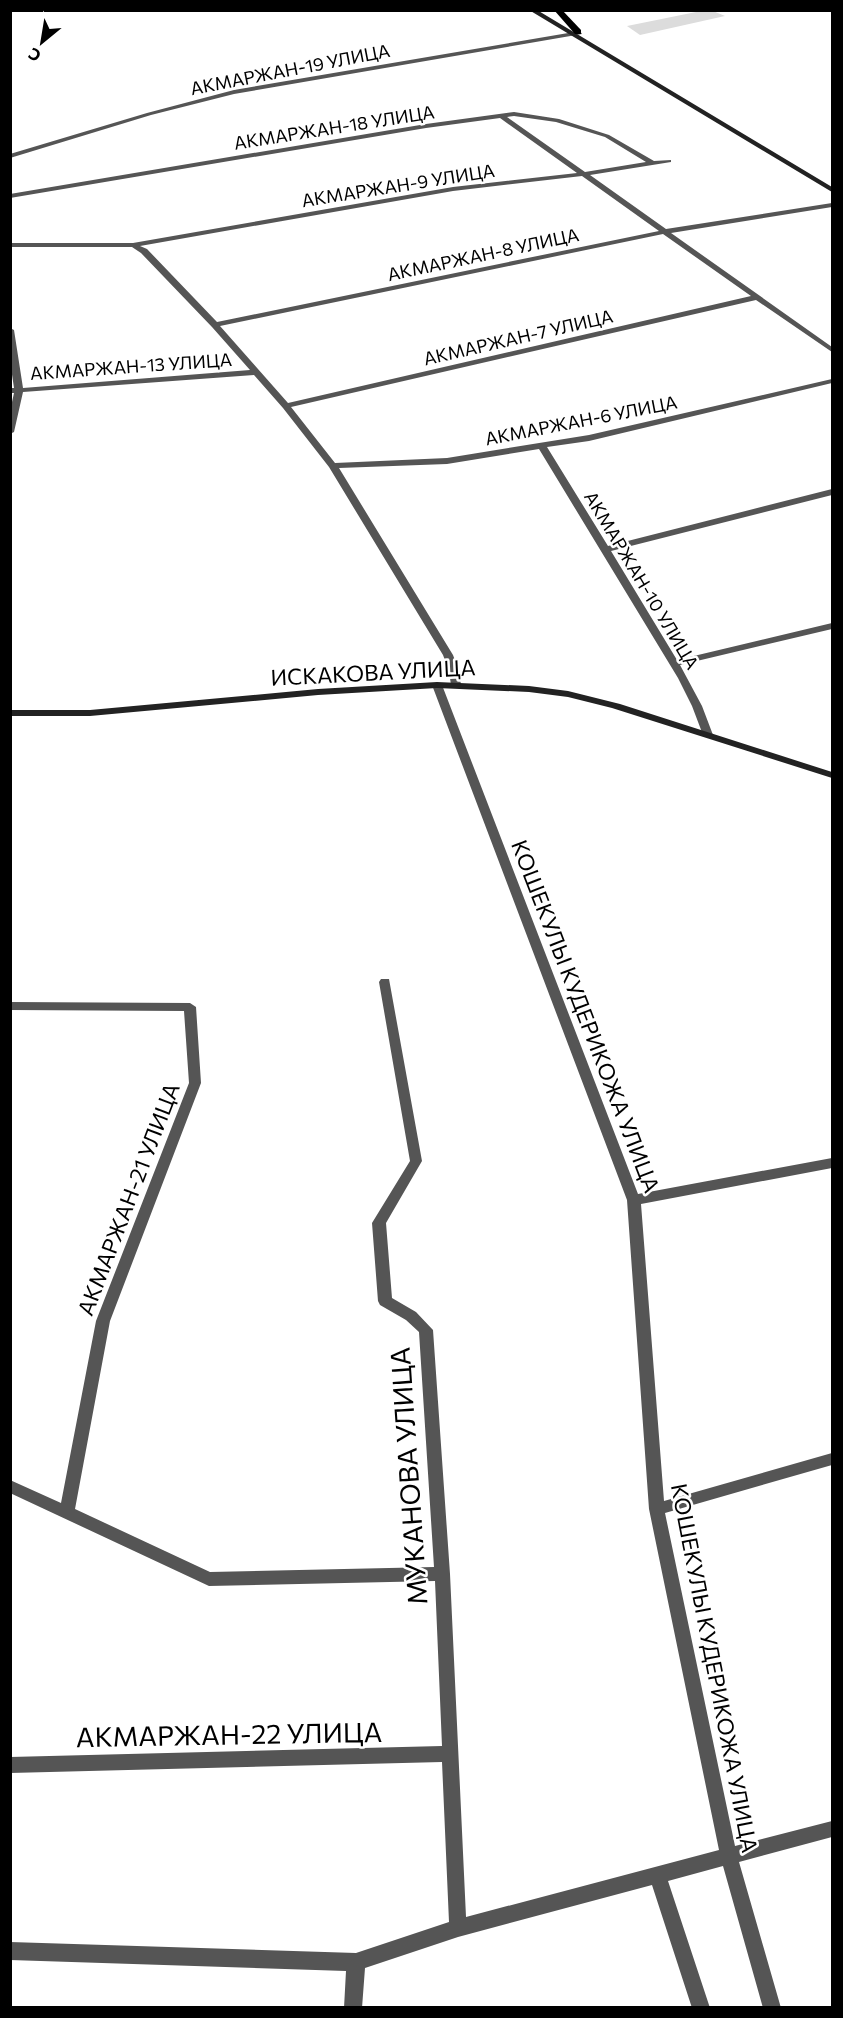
<svg xmlns="http://www.w3.org/2000/svg" width="843" height="2018" viewBox="0 0 843 2018" font-family="Commissioner,sans-serif">
	<style>
		.green { fill: #dcdcdc }
		.lines { fill: none; stroke-linecap: round; stroke-linejoin: round }
		.street { fill: #555; fill-rule: evenodd }
		.secondary { fill: #222; fill-rule: evenodd }
		.primary { fill: #000; fill-rule: evenodd }
		.labels { text-anchor: middle; dominant-baseline: central; stroke-width: 5; stroke-linejoin: round; paint-order: stroke }
		.far-street-label { font-size: 18px; fill: #000; stroke: #fff }
		.street-label { font-size: 22px; fill: #000; stroke: #fff }
		.near-street-label { font-size: 27px; fill: #000; stroke: #fff }
	</style>
	<rect width="100%" height="100%" fill="#fff"/>
	<path class="green" d="M 701,11 L 713,11 L 725,16 L 640,35 L 627,26 Z"/>
	<g class="lines">
		<path class="street" d="M 580,31 L 582,34 L 234,94 L 151,115 L 10,158 L 10,154 L 147,113 L 234,90 Z
			M 514,112 L 559,119 L 609,135 L 654,161 L 671,160 L 671,162 L 590,175 L 666,229 L 832,203 L 832,207 L 671,233 L 832,347 L 832,352 L 756,300 L 291,407 L 335,463 L 447,458 L 589,435 L 832,379 L 832,383 L 589,441 L 547,447 L 608,546 L 832,489 L 832,495 L 611,551 L 677,660 L 832,623 L 832,629 L 680,665 L 702,706 L 713,735 L 712,737 L 708,738 L 703,735 L 692,706 L 678,678 L 539,449 L 447,464 L 339,468 L 453,655 L 459,671 L 461,685 L 456,688 L 451,685 L 449,671 L 443,655 L 329,467 L 283,408 L 254,375 L 23,392 L 14,432 L 10,434 L 10,411 L 14,393 L 10,393 L 10,388 L 14,388 L 10,361 L 10,328 L 14,330 L 23,388 L 250,370 L 212,327 L 141,253 L 132,247 L 10,247 L 10,243 L 133,243 L 453,187 L 577,173 L 500,118 L 426,128 L 10,198 L 10,194 L 426,124 ZM 514,116 L 556,122 L 605,137 L 646,162 L 585,172 L 507,117 ZM 582,176 L 659,231 L 217,322 L 147,249 L 140,246 L 453,191 ZM 663,234 L 751,296 L 288,403 L 220,326 Z
			M 437,682 L 442,685 L 638,1194 L 832,1158 L 832,1168 L 641,1204 L 664,1501 L 832,1453 L 832,1465 L 665,1513 L 735,1846 L 832,1821 L 832,1837 L 739,1862 L 781,2008 L 763,2008 L 723,1866 L 668,1881 L 710,2008 L 692,2008 L 652,1885 L 458,1937 L 365,1968 L 362,2008 L 344,2008 L 346,1971 L 10,1960 L 10,1942 L 356,1953 L 449,1922 L 442,1762 L 10,1773 L 10,1757 L 442,1746 L 435,1581 L 209,1586 L 10,1493 L 10,1480 L 61,1503 L 96,1321 L 189,1083 L 184,1011 L 10,1010 L 10,1002 L 190,1003 L 196,1007 L 201,1083 L 110,1321 L 75,1509 L 210,1572 L 434,1567 L 419,1332 L 406,1320 L 380,1305 L 378,1301 L 372,1223 L 410,1161 L 379,982 L 381,979 L 389,979 L 422,1161 L 386,1223 L 392,1298 L 416,1312 L 433,1330 L 450,1574 L 466,1917 L 719,1850 L 649,1509 L 627,1200 L 432,685 Z"/>
		<path class="secondary" d="M 529,10 L 537,10 L 832,187 L 832,192 Z
			M 437,682 L 529,686 L 568,691 L 620,704 L 832,772 L 832,778 L 612,708 L 568,697 L 529,692 L 437,688 L 318,695 L 90,716 L 10,716 L 10,710 L 90,710 L 318,689 Z"/>
		<path class="primary" d="M 554,10 L 562,10 L 581,30 L 581,34 L 575,34 Z"/>
	</g>
	<g class="labels">
		<g class="far-street-label">
			<text transform="translate(290 69) rotate(-11)">АКМАРЖАН-19 УЛИЦА</text>
			<text transform="translate(334 127) rotate(-9)">АКМАРЖАН-18 УЛИЦА</text>
			<text transform="translate(398 185) rotate(-9)">АКМАРЖАН-9 УЛИЦА</text>
			<text transform="translate(483 254) rotate(-12)">АКМАРЖАН-8 УЛИЦА</text>
			<text transform="translate(518 337) rotate(-13)">АКМАРЖАН-7 УЛИЦА</text>
			<text transform="translate(131 366) rotate(-4)">АКМАРЖАН-13 УЛИЦА</text>
			<text transform="translate(581 420) rotate(-11)">АКМАРЖАН-6 УЛИЦА</text>
			<text transform="translate(642 580) rotate(59)">АКМАРЖАН-10 УЛИЦА</text>
		</g>
		<g class="street-label">
			<text transform="translate(373 672) rotate(-3)">ИСКАКОВА УЛИЦА</text>
			<text transform="translate(586 1016) rotate(69)">КОШЕКУЛЫ КУДЕРИКОЖА УЛИЦА</text>
			<text transform="translate(128 1199) rotate(-69)">АКМАРЖАН-21 УЛИЦА</text>
			<text transform="translate(715 1668) rotate(79)">КОШЕКУЛЫ КУДЕРИКОЖА УЛИЦА</text>
		</g>
		<g class="near-street-label">
			<text transform="translate(408 1476) rotate(-94)">МУКАНОВА УЛИЦА</text>
			<text transform="translate(229 1734) rotate(-1)">АКМАРЖАН-22 УЛИЦА</text>
		</g>
	</g>
	<rect width="843" height="2018" fill="none" stroke="#000000" stroke-width="24"/>
	<g transform="translate(42 42) rotate(210)" stroke="#ffffff" stroke-width="4.5" paint-order="stroke">
	<path d="M0-4.5L10 22L0 15L-10 22Z" fill="#000000"/>
	<text y="-9" font-size="16" font-weight="bold" text-anchor="middle" fill="#000000">С</text>
	</g>
</svg>
